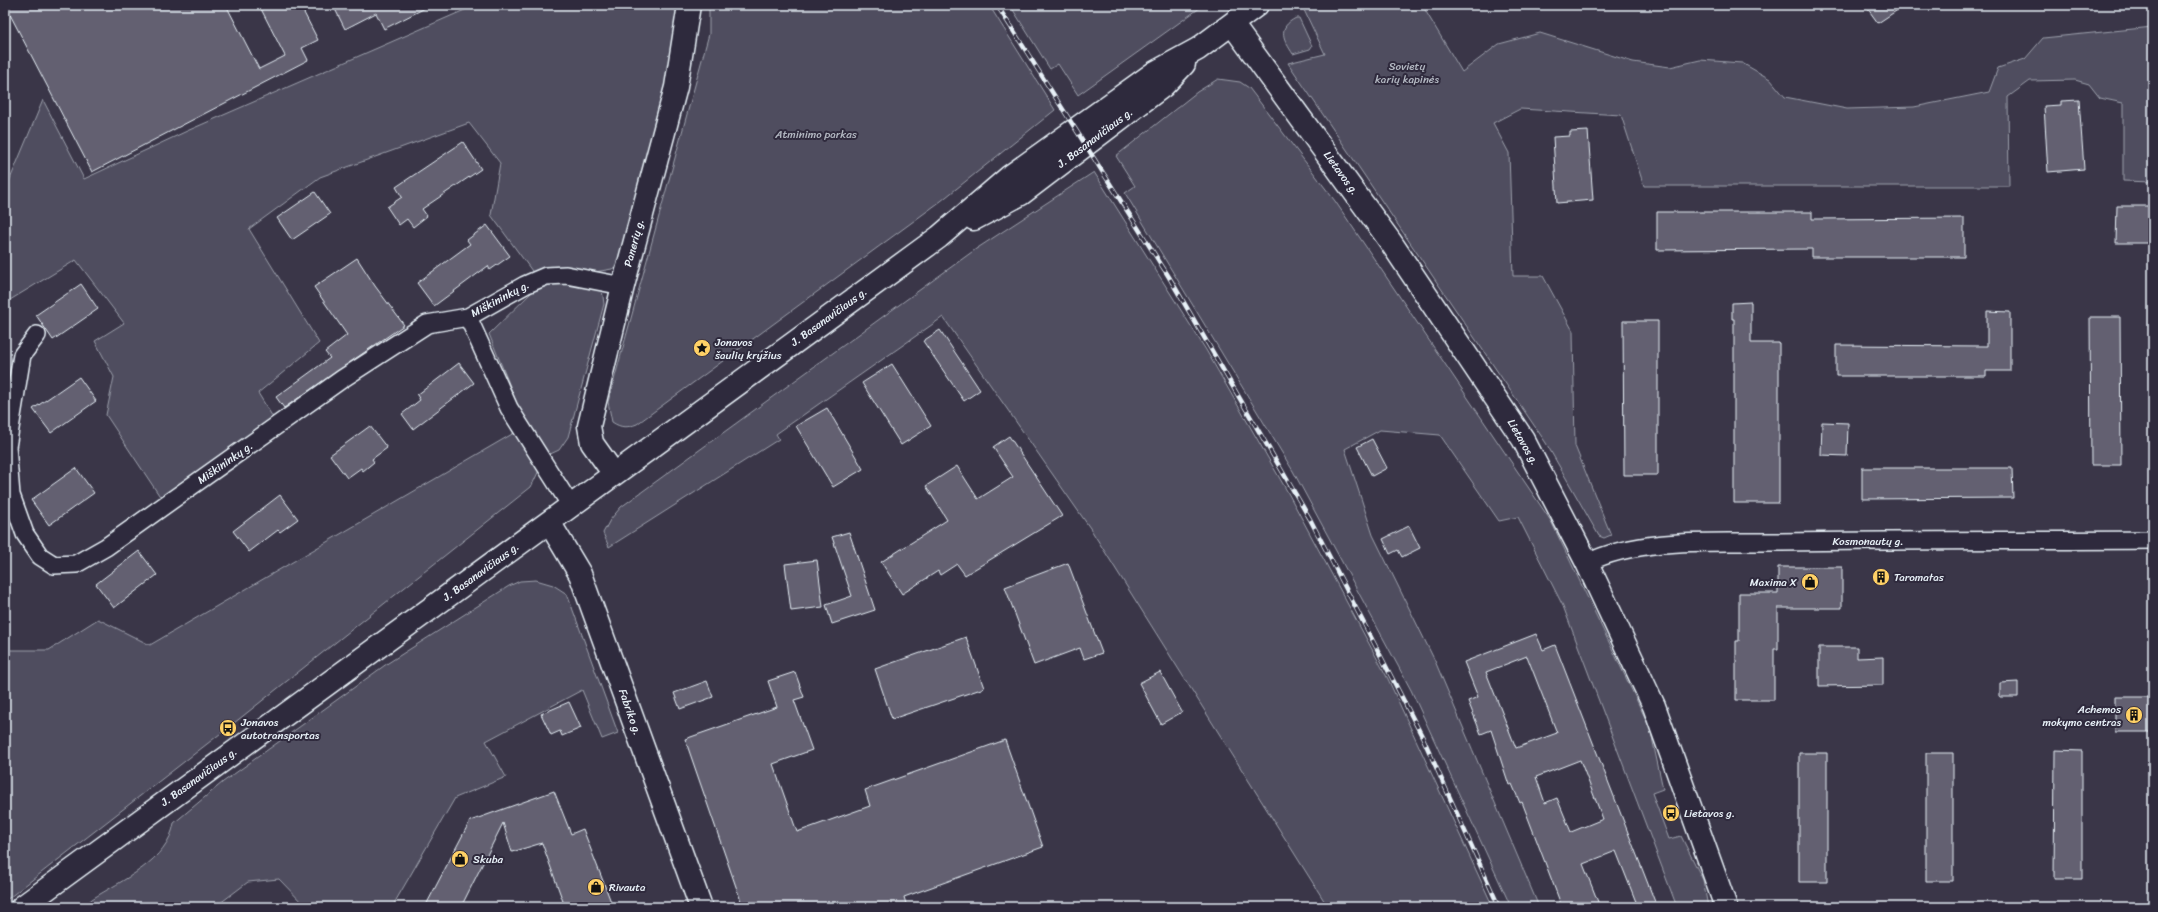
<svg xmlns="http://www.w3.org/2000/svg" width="2158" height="912" viewBox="0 0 2158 912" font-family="Sriracha,sans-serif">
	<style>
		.green { fill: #504e5f; stroke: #9ca0ac }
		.building { fill: #636171; stroke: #e8f1f8; fill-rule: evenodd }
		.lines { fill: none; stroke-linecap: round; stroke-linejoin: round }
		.street-casing { stroke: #e8f1f8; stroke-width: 20 }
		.secondary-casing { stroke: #e8f1f8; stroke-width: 25 }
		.street { stroke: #2f2a3d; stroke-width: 17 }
		.secondary { stroke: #2f2a3d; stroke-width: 22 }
		.rail-casing { stroke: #e8f1f8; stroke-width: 4.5 }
		.rail { stroke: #2f2a3d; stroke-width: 3; stroke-dasharray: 9; stroke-linecap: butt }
		.labels { text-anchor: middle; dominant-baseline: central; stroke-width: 4; stroke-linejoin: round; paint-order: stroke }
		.park-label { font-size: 11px; fill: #b3b8c2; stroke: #2f2a3d }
		.street-label { font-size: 11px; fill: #e8f1f8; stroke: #2f2a3d }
		.poi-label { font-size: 11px; fill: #e8f1f8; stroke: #2f2a3d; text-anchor: start }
	</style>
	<rect width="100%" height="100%" fill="#3a3648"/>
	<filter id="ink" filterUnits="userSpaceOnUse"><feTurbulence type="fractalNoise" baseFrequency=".025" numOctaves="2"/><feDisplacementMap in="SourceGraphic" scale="8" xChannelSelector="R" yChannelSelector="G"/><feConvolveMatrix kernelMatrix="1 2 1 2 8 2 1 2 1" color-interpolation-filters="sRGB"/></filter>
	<g filter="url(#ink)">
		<path class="green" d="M 476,5 L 681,5 L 666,95 L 621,263 L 612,269 L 595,272 L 592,284 L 602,289 L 604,304 L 568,437 L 559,450 L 546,456 L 531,487 L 243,716 L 5,901 L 5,650 L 49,650 L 98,619 L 150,645 L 526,426 L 489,334 L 531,293 L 532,271 L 491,215 L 500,163 L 469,123 L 320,177 L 249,229 L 319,343 L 258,393 L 274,419 L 161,498 L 106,415 L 114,377 L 95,341 L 124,323 L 76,260 L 5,303 L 5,185 L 8,184 L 43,100 L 84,179 L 187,131 Z
			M 709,5 L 989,5 L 1055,110 L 941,201 L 637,424 C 627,428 621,428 612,422 L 608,402 L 709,34 Z
			M 1010,5 L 1204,5 L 1078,95 L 1058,64 L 1050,69 Z
			M 1310,5 L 1422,5 L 1462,72 L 1499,44 L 1540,33 L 1633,62 L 1670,67 L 1700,60 L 1742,63 L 1770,79 L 1785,97 L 1847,109 L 1914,107 L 1989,92 L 1998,68 L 2025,59 L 2043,38 L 2153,27 L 2153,182 L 2123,181 L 2123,103 L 2100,98 L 2089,84 L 2075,80 L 2030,81 L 2008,97 L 2009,186 L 1644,186 L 1621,115 L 1520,109 L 1493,123 L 1509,153 L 1513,276 L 1543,276 L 1573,331 L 1575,446 L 1611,535 L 1604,538 L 1599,536 L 1546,443 L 1288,63 L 1325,54 L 1304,10 Z
			M 1296,18 L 1299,18 L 1312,46 L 1310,49 L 1293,54 C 1284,40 1276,28 1296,18 Z
			M 1218,79 L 1240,82 L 1249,88 L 1335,201 L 1551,521 L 1650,728 L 1663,789 L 1652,793 L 1669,839 L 1681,836 L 1703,880 L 1708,907 L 1677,907 L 1563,606 L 1518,517 L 1499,521 L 1440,435 L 1380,430 L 1345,449 L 1373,535 L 1435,661 L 1539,907 L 1511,907 L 1411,690 L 1293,471 L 1125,193 L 1135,186 L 1116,156 L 1197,92 Z
			M 1094,172 L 1206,350 L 1287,491 L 1388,679 L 1493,907 L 1328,907 L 1090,528 L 943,317 L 776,434 L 779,439 L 609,547 L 603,533 L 610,520 L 621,507 L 976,249 Z
			M 536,580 L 553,585 L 567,594 L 618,733 L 602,739 L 582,690 L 486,741 L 506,777 L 455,798 L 392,907 L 306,907 L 279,879 L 248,882 L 215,907 L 83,907 L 92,899 C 122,880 168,861 174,823 L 223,782 L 388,663 L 509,586 L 520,581 Z"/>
		<path class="building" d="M 5,5 L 226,5 L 259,69 L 285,56 L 259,5 L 300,5 L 318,40 L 302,48 L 308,60 L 92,172 Z
			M 333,5 L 431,5 L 384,29 L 376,13 L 345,29 Z
			M 1865,5 L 1905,5 L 1878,23 Z
			M 2079,100 L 2084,169 L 2048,172 L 2044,106 L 2061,105 L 2061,101 Z
			M 1588,131 L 1593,200 L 1557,203 L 1553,137 L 1570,136 L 1570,132 Z
			M 463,142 L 481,169 L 422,209 L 427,216 L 413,227 L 407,219 L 399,225 L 387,207 L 402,197 L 396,187 Z
			M 315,192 L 330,214 L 292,240 L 277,218 Z
			M 2117,206 L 2153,206 L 2153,243 L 2116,243 Z
			M 1657,212 L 1812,212 L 1812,219 L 1964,218 L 1964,257 L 1812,257 L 1812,249 L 1657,250 Z
			M 487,225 L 510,256 L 490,270 L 488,266 L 434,306 L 417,283 L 470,244 L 467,240 Z
			M 357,258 L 375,286 L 404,325 L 284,408 L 276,397 L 330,358 L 325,352 L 347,335 L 314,287 Z
			M 81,284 L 98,309 L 53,340 L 36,315 Z
			M 1751,302 L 1751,343 L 1779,343 L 1779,503 L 1734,503 L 1734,319 L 1732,319 L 1732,303 Z
			M 1987,311 L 2010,312 L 2010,371 L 1986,371 L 1986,376 L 1836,376 L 1836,345 L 1987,346 Z
			M 2090,317 L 2120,317 L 2121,465 L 2091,465 Z
			M 1623,321 L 1658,321 L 1658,475 L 1624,475 Z
			M 940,330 L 980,390 L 964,401 L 923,341 Z
			M 459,363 L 474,383 L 413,429 L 402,414 L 420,400 L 417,395 Z
			M 892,364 L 931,426 L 901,445 L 862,383 Z
			M 79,377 L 96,401 L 51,433 L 33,409 Z
			M 827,408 L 863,469 L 833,487 L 796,426 Z
			M 1822,422 L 1848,423 L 1847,456 L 1821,455 Z
			M 370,426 L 387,448 L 372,459 L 374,462 L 363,471 L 361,468 L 347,478 L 330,455 Z
			M 1009,436 L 1062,516 L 965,575 L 957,564 L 940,575 L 938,571 L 902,594 L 881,562 L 947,520 L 926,486 L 957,466 L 978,499 L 1013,477 L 993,447 Z
			M 1372,439 L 1387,468 L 1372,476 L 1357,447 Z
			M 76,468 L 94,493 L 49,525 L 31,500 Z
			M 1862,468 L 2012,468 L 2013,498 L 1862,499 Z
			M 280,495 L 298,519 L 280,532 L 278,530 L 249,552 L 233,531 Z
			M 1409,526 L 1420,548 L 1402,557 L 1398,550 L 1390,554 L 1383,539 Z
			M 849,532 L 875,610 L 832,624 L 826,605 L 852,596 L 832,537 Z
			M 139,551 L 157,575 L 114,608 L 96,584 Z
			M 817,560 L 823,607 L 791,611 L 785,564 Z
			M 1068,563 L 1102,653 L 1084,659 L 1080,648 L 1034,665 L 1005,587 Z
			M 1778,567 L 1842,567 L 1842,608 L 1778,608 L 1778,649 L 1774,649 L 1774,700 L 1736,700 L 1736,641 L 1739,641 L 1739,593 L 1778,593 Z
			M 1536,634 L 1543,650 L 1555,645 L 1657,907 L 1638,907 L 1616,851 L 1583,864 L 1600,907 L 1562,907 L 1522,802 L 1520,803 L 1512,784 L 1509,785 L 1491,730 L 1481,734 L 1468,701 L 1478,697 L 1464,662 ZM 1527,656 L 1557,733 L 1516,748 L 1486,672 ZM 1580,760 L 1603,819 L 1571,832 L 1557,798 L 1545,803 L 1536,777 Z
			M 966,637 L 984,688 L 892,719 L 875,669 Z
			M 1819,647 L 1857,647 L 1857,658 L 1883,657 L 1883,685 L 1819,686 Z
			M 795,672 L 804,697 L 794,700 L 812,750 L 773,764 L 797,832 L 870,806 L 865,790 L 1005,740 L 1043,847 L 904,897 L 907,907 L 743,907 L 685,739 L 777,707 L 768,681 Z
			M 1160,672 L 1182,712 L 1161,724 L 1139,683 Z
			M 707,681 L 713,697 L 680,709 L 674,693 Z
			M 2018,682 L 2018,697 L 2000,697 L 2000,683 Z
			M 2115,697 L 2153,697 L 2153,732 L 2115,732 Z
			M 569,702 L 581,728 L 562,736 L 560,731 L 551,735 L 541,714 Z
			M 2055,750 L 2082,751 L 2082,879 L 2054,879 Z
			M 1799,753 L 1827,753 L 1827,882 L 1799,882 Z
			M 1926,753 L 1953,753 L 1953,881 L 1926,881 Z
			M 554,791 L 571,834 L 583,829 L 613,907 L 565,907 L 542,843 L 512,852 L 503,823 L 461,907 L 425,907 L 470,821 Z"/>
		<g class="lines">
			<defs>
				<path id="street" d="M 468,317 L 509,408 L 571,506
					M 37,335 L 22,355 L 7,447 L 11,495 L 25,534 L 40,556 L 54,565 L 76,564 L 106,547 L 342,379 L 427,324 L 468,317 L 525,285 L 546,276 L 566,275 L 623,286
					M 1587,563 C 1641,536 1720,543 1781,542 C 1905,540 2029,541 2153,540"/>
				<path id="secondary" d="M 1232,24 L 1390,241 L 1523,439 L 1587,563 L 1654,706 L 1726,907
					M 974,219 L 1021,194 L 1163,86 L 1184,64
					M 614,474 L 592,443 L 589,426 L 623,286 L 676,87 L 689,5
					M 549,522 L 580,574 L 701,907
					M 22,907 L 939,237 L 1009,177 L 1154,73 L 1198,49 L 1257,5"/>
			</defs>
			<use href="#street" class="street-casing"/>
			<use href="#secondary" class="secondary-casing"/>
			<use href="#street" class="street"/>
			<use href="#secondary" class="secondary"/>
			<defs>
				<path id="rail" d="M 997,5 L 1169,277 L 1310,519 L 1423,738 L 1499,907"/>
			</defs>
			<use href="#rail" class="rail-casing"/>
			<use href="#rail" class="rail"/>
		</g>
	</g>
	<defs>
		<symbol id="sight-disc" viewBox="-11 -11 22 22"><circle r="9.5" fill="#ffd166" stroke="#2f2a3d"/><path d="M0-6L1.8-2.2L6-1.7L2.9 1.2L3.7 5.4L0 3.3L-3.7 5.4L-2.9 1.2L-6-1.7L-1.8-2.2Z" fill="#111"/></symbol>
		<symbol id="building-disc" viewBox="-11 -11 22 22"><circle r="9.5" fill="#ffd166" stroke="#2f2a3d"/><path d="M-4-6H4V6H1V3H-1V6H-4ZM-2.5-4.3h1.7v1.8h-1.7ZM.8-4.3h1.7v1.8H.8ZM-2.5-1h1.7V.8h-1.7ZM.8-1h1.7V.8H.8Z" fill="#111"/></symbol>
		<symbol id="shop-disc" viewBox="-11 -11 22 22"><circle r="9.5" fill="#ffd166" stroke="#2f2a3d"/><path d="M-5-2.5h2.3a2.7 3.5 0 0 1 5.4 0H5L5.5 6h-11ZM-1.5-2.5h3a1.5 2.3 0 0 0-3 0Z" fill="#111"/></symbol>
		<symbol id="bus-disc" viewBox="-11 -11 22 22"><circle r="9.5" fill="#ffd166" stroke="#2f2a3d"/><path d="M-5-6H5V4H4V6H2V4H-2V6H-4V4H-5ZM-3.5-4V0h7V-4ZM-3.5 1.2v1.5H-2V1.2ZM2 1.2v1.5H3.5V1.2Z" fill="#111"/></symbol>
	</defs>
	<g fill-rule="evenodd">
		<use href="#sight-disc" x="692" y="338" width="20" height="20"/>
		<use href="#building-disc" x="1871" y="567" width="20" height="20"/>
		<use href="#shop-disc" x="1800" y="572" width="20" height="20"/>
		<use href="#building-disc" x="2124" y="705" width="20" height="20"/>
		<use href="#bus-disc" x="218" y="718" width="20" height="20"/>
		<use href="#bus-disc" x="1661" y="803" width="20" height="20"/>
		<use href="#shop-disc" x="450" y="849" width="20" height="20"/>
		<use href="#shop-disc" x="586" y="877" width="20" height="20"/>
	</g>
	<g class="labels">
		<g class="park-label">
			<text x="1407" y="66">Sovietų<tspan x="1407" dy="13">karių kapinės</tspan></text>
			<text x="816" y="134">Atminimo parkas</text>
		</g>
		<g class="street-label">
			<text transform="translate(1095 138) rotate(-37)">J. Basanavičiaus g.</text>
			<text transform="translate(1341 173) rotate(54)">Lietavos g.</text>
			<text transform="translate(634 243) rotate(-75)">Panerių g.</text>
			<text transform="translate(500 299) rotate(-28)">Miškininkų g.</text>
			<text transform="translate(829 317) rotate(-36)">J. Basanavičiaus g.</text>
			<text transform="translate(1523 442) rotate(60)">Lietavos g.</text>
			<text transform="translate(225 463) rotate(-35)">Miškininkų g.</text>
			<text x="1868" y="541">Kosmonautų g.</text>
			<text transform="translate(481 572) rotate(-36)">J. Basanavičiaus g.</text>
			<text transform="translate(630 712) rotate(71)">Fabriko g.</text>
			<text transform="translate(199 777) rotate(-36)">J. Basanavičiaus g.</text>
		</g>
		<g class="poi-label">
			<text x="715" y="342">Jonavos<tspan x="715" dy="13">šaulių kryžius</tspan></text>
			<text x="1894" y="577">Taromatas</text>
			<text x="1797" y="582" text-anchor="end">Maxima X</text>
			<text x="2121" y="709" text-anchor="end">Achemos<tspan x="2121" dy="13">mokymo centras</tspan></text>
			<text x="241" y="722">Jonavos<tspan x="241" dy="13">autotransportas</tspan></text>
			<text x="1684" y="813">Lietavos g.</text>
			<text x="473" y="859">Skuba</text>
			<text x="609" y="887">Rivauta</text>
		</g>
	</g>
	<rect width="2158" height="912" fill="none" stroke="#2f2a3d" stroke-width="20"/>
	<rect x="10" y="10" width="2138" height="892" fill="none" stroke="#e8f1f8" stroke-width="1.5" filter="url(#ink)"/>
</svg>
